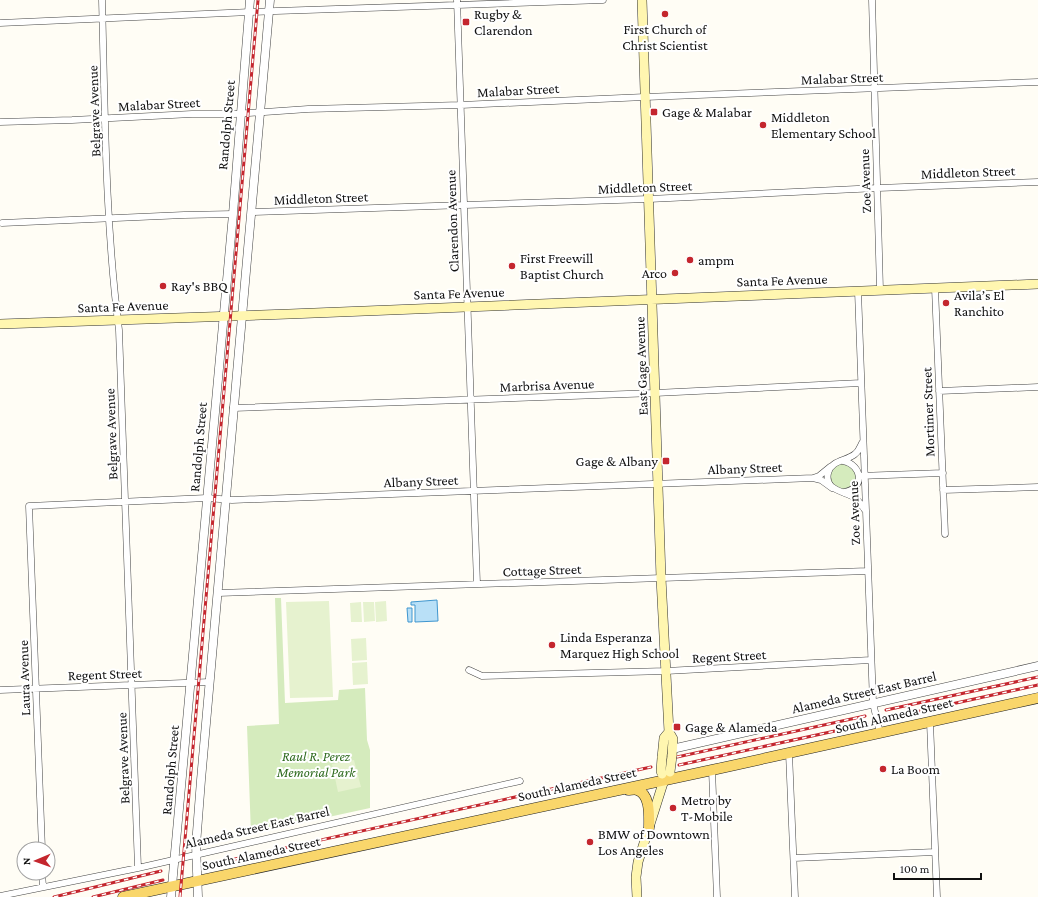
<svg xmlns="http://www.w3.org/2000/svg" width="1038" height="897" viewBox="0 0 1038 897" font-family="'Crimson Pro',serif">
	<style>
		.green { fill: #d5ebbd }
		.pitch { fill: #e6f2cf }
		.water { fill: #b9e0f7; stroke: #3f96cf }
		.lines { fill: none; stroke-linecap: round; stroke-linejoin: round }
		.minor-casing { stroke: #444; stroke-width: 7 }
		.tertiary-casing { stroke: #444; stroke-width: 9 }
		.secondary-casing { stroke: #333; stroke-width: 10 }
		.primary-casing { stroke: #222; stroke-width: 11 }
		.minor { stroke: #fff; stroke-width: 6 }
		.tertiary { stroke: #fff; stroke-width: 8 }
		.secondary { stroke: #fff6b0; stroke-width: 9 }
		.primary { stroke: #f9d66b; stroke-width: 10 }
		.rail-casing { stroke: #c4262e; stroke-width: 3 }
		.rail { stroke: #fff; stroke-width: 1.5; stroke-dasharray: 4.5; stroke-linecap: butt }
		.secondary-bridge-casing { stroke: #333; stroke-width: 10; stroke-linecap: butt }
		.secondary-bridge { stroke: #fff6b0; stroke-width: 9 }
		.poi-dot { fill: #c4262e; stroke: #fff; stroke-width: 1.5 }
		.labels { text-anchor: middle; dominant-baseline: central; stroke-width: 4; stroke-linejoin: round; paint-order: stroke }
		.poi-label { font-size: 14px; fill: #111; stroke: #fff; text-anchor: start }
		.street-label { font-size: 14px; fill: #111; stroke: #fff }
		.park-label { font-size: 14px; font-style: italic; fill: #2f6b1f; stroke: #fff }
	</style>
	<rect width="100%" height="100%" fill="#fffdf5"/>
	<path class="green" d="M830 476a13 13 0 1 1 26 0a13 13 0 1 1-26 0Z
		M 275,598 L 281,598 L 285,703 L 338,700 L 339,690 L 365,688 L 367,740 L 370,750 L 370,808 L 251,834 L 247,726 L 279,724 Z"/>
	<path class="pitch" d="M 329,601 L 333,697 L 290,698 L 286,602 Z
		M 386,601 L 387,621 L 376,622 L 375,602 Z
		M 361,602 L 362,622 L 351,622 L 350,603 Z
		M 363,602 L 374,602 L 375,621 L 364,622 Z
		M 366,638 L 367,660 L 352,661 L 351,639 Z
		M 367,662 L 368,684 L 353,685 L 352,663 Z
		M 354,760 L 361,787 L 338,792 L 332,764 Z"/>
	<path class="water" d="M 437,600 L 438,621 L 415,622 L 415,605 L 411,605 L 411,602 Z
		M 407,608 L 412,608 L 412,622 L 408,622 Z"/>
	<g class="lines">
		<defs>
			<path id="minor" d="M 102,0 C 105,110 105,221 119,330 L 138,868
				M 457,0 L 477,584
				M 872,0 L 880,290
				M 0,23 L 276,11 L 603,0
				M 0,122 L 72,120 L 192,114 L 235,114 L 308,109 L 461,105 L 645,97 L 1038,82
				M 252,212 L 649,199 L 878,188 L 1038,182
				M 2,223 L 184,215 L 233,214
				M 935,288 L 945,534
				M 858,291 L 873,703 L 880,733
				M 939,391 L 1038,387
				M 233,408 L 655,393 L 861,383
				M 862,443 C 860,447 859,451 855,454 C 847,461 831,460 828,473 C 824,491 845,491 855,498 C 859,501 862,506 865,510
				M 843,461 C 863,465 865,489 844,492
				M 859,476 L 943,473
				M 813,478 L 819,476 L 830,467
				M 943,490 L 1038,487
				M 218,593 L 868,571
				M 469,670 L 482,676 L 666,671 L 871,660
				M 0,690 L 210,682
				M 930,722 L 937,897
				M 789,753 L 795,897
				M 712,770 L 717,897
				M 42,849 L 29,506 L 207,498 L 232,500 L 813,478 L 821,480 L 832,488
				M 794,858 L 935,852
				M 42,873 L 43,887
				M 0,896 L 138,868 L 520,781"/>
			<path id="tertiary" d="M 672,749 L 1038,666
				M 171,897 L 233,214 L 250,0
				M 198,897 L 196,845 L 201,780 L 270,0"/>
			<path id="secondary" d="M 642,0 L 661,578 L 669,732 L 673,739 L 672,756
				M 0,324 L 289,314 L 1038,284
				M 662,758 L 664,738 L 669,732
				M 637,897 L 636,877 L 638,862 L 664,780 L 667,776"/>
			<path id="primary" d="M 628,790 C 631,790 635,789 637,790 C 651,794 649,817 649,828
				M 123,897 L 712,770 L 1038,698"/>
		</defs>
		<use href="#minor" class="minor-casing"/>
		<use href="#tertiary" class="tertiary-casing"/>
		<use href="#secondary" class="secondary-casing"/>
		<use href="#primary" class="primary-casing"/>
		<use href="#minor" class="minor"/>
		<use href="#tertiary" class="tertiary"/>
		<use href="#secondary" class="secondary"/>
		<use href="#primary" class="primary"/>
		<defs>
			<path id="rail" d="M 886,710 L 1038,677
				M 888,718 L 1038,685
				M 677,757 L 865,716
				M 679,765 L 867,724
				M 208,865 L 651,767
				M 54,897 L 161,871
				M 93,897 L 163,880
				M 180,897 L 258,0"/>
		</defs>
		<use href="#rail" class="rail-casing"/>
		<use href="#rail" class="rail"/>
		<defs>
			<path id="secondary-bridge" d="M 670,772 L 672,756
				M 662,774 L 661,771 L 662,758"/>
		</defs>
		<use href="#secondary-bridge" class="secondary-bridge-casing"/>
		<use href="#secondary-bridge" class="secondary-bridge"/>
	</g>
	<g class="poi-dot">
		<circle cx="665" cy="14" r="4"/>
		<rect x="462" y="18" width="8" height="8" rx="2"/>
		<rect x="650" y="108" width="8" height="8" rx="2"/>
		<circle cx="763" cy="125" r="4"/>
		<circle cx="690" cy="260" r="4"/>
		<circle cx="512" cy="266" r="4"/>
		<circle cx="675" cy="273" r="4"/>
		<circle cx="163" cy="286" r="4"/>
		<circle cx="946" cy="303" r="4"/>
		<rect x="662" y="457" width="8" height="8" rx="2"/>
		<circle cx="552" cy="645" r="4"/>
		<rect x="673" y="723" width="8" height="8" rx="2"/>
		<circle cx="883" cy="769" r="4"/>
		<circle cx="673" cy="808" r="4"/>
		<circle cx="590" cy="842" r="4"/>
	</g>
	<g class="labels">
		<g class="poi-label">
			<text x="474" y="14">Rugby &amp;<tspan x="474" dy="16">Clarendon</tspan></text>
			<text x="665" y="29" text-anchor="middle">First Church of<tspan x="665" dy="16">Christ Scientist</tspan></text>
			<text x="662" y="112">Gage &amp; Malabar</text>
			<text x="771" y="117">Middleton<tspan x="771" dy="16">Elementary School</tspan></text>
			<text x="520" y="258">First Freewill<tspan x="520" dy="16">Baptist Church</tspan></text>
			<text x="698" y="260">ampm</text>
			<text x="667" y="273" text-anchor="end">Arco</text>
			<text x="171" y="286">Ray's BBQ</text>
			<text x="954" y="295">Avila’s El<tspan x="954" dy="16">Ranchito</tspan></text>
			<text x="658" y="461" text-anchor="end">Gage &amp; Albany</text>
			<text x="560" y="637">Linda Esperanza<tspan x="560" dy="16">Marquez High School</tspan></text>
			<text x="685" y="727">Gage &amp; Alameda</text>
			<text x="891" y="769">La Boom</text>
			<text x="681" y="800">Metro by<tspan x="681" dy="16">T-Mobile</tspan></text>
			<text x="598" y="834">BMW of Downtown<tspan x="598" dy="16">Los Angeles</tspan></text>
		</g>
		<g class="street-label">
			<text transform="translate(842 78) rotate(-2)">Malabar Street</text>
			<text transform="translate(518 90) rotate(-3)">Malabar Street</text>
			<text transform="translate(159 104) rotate(-3)">Malabar Street</text>
			<text transform="translate(94 111) rotate(-92)">Belgrave Avenue</text>
			<text transform="translate(226 125) rotate(-85)">Randolph Street</text>
			<text transform="translate(968 172) rotate(-2)">Middleton Street</text>
			<text transform="translate(865 181) rotate(-92)">Zoe Avenue</text>
			<text transform="translate(645 187) rotate(-2)">Middleton Street</text>
			<text transform="translate(321 198) rotate(-2)">Middleton Street</text>
			<text transform="translate(452 221) rotate(-92)">Clarendon Avenue</text>
			<text transform="translate(782 280) rotate(-2)">Santa Fe Avenue</text>
			<text transform="translate(459 293) rotate(-2)">Santa Fe Avenue</text>
			<text transform="translate(123 306) rotate(-2)">Santa Fe Avenue</text>
			<text transform="translate(641 366) rotate(-92)">East Gage Avenue</text>
			<text transform="translate(547 385) rotate(-2)">Marbrisa Avenue</text>
			<text transform="translate(928 412) rotate(-92)">Mortimer Street</text>
			<text transform="translate(111 434) rotate(-92)">Belgrave Avenue</text>
			<text transform="translate(198 447) rotate(-85)">Randolph Street</text>
			<text transform="translate(745 468) rotate(-2)">Albany Street</text>
			<text transform="translate(421 481) rotate(-2)">Albany Street</text>
			<text transform="translate(854 513) rotate(-92)">Zoe Avenue</text>
			<text transform="translate(542 570) rotate(-2)">Cottage Street</text>
			<text transform="translate(729 656) rotate(-3)">Regent Street</text>
			<text transform="translate(105 674) rotate(-2)">Regent Street</text>
			<text transform="translate(24 678) rotate(-92)">Laura Avenue</text>
			<text transform="translate(864 692) rotate(-13)">Alameda Street East Barrel</text>
			<text transform="translate(894 715) rotate(-13)">South Alameda Street</text>
			<text transform="translate(123 758) rotate(-92)">Belgrave Avenue</text>
			<text transform="translate(170 770) rotate(-85)">Randolph Street</text>
			<text transform="translate(577 784) rotate(-12)">South Alameda Street</text>
			<text transform="translate(257 827) rotate(-13)">Alameda Street East Barrel</text>
			<text transform="translate(261 853) rotate(-12)">South Alameda Street</text>
		</g>
		<g class="park-label">
			<text x="316" y="756">Raul R. Perez<tspan x="316" dy="16">Memorial Park</tspan></text>
		</g>
	</g>
	<g transform="translate(36 861) rotate(268)"><circle r="19" fill="#ffffff" stroke="#a0a0a0"/>
	<path d="M0-3L7 15L0 10L-7 15Z" fill="#c4262e"/>
	<text y="-6" font-size="11" font-weight="bold" text-anchor="middle" fill="#111111">N</text>
	</g>
	<path d="M894 873v6h87v-6" fill="none" stroke="#111111" stroke-width="2"/>
	<text x="900" y="873" font-size="12" fill="#111111" stroke="#ffffff" stroke-width="3" paint-order="stroke">100 m</text>
</svg>
